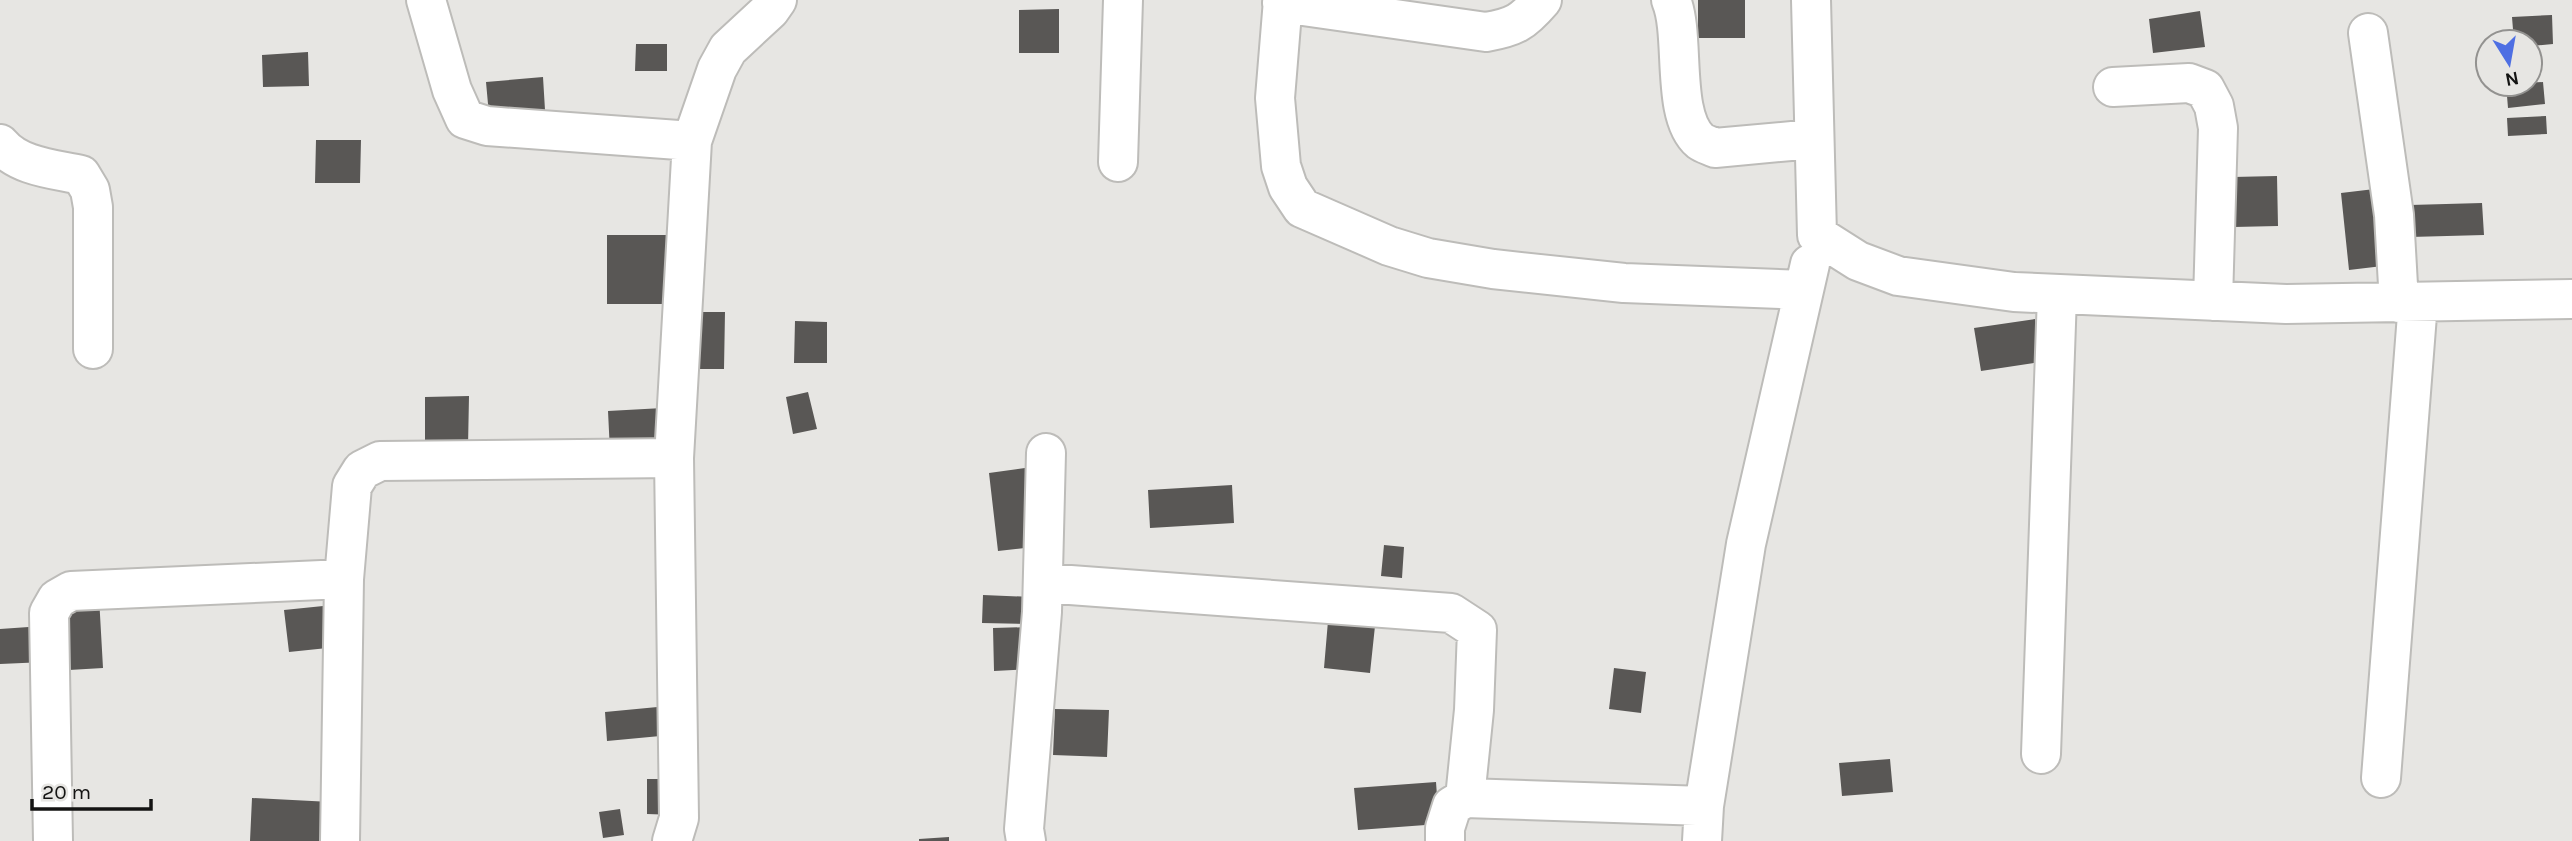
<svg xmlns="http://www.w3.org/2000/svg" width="2572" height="841" viewBox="0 0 2572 841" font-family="Karla,sans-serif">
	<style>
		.building { fill: #595755 }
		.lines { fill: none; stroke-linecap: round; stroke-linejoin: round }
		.minor-casing { stroke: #bdbcb9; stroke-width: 42 }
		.minor { stroke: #fff; stroke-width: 38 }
	</style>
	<rect width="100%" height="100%" fill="#e7e6e3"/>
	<path class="building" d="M 1698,0 L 1745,0 L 1745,38 L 1698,38 Z
		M 1059,9 L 1059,53 L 1019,53 L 1019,10 Z
		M 2200,11 L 2205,47 L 2153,53 L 2149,19 Z
		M 2552,15 L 2553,44 L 2530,46 L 2530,42 L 2514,42 L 2512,17 Z
		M 636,44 L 667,44 L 667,71 L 635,71 Z
		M 308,52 L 309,86 L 263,87 L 262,55 Z
		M 543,77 L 545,110 L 489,115 L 486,82 Z
		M 2543,82 L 2545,104 L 2508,108 L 2506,84 Z
		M 2546,116 L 2547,134 L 2508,136 L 2507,118 Z
		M 316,140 L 361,140 L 360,183 L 315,183 Z
		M 2277,176 L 2278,226 L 2234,227 L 2233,177 Z
		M 2383,188 L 2391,265 L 2349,270 L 2341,193 Z
		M 2482,203 L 2484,235 L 2410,237 L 2410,205 Z
		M 607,235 L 668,235 L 667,304 L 607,304 Z
		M 690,312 L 725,312 L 724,369 L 689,369 Z
		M 2035,319 L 2041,362 L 1981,371 L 1974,328 Z
		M 795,321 L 827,322 L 827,363 L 794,363 Z
		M 808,392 L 817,429 L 793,434 L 786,397 Z
		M 469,396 L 468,447 L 425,447 L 425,397 Z
		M 663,408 L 664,449 L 610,452 L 608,411 Z
		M 1025,468 L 1034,547 L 998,551 L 989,473 Z
		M 1232,485 L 1234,523 L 1150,528 L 1148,490 Z
		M 1384,545 L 1404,547 L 1402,578 L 1381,576 Z
		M 983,595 L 1033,597 L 1032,624 L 982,623 Z
		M 99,597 L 103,668 L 69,670 L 65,600 Z
		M 333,605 L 337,647 L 289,652 L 284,610 Z
		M 1328,621 L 1375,626 L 1370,673 L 1324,668 Z
		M 43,626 L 45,662 L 0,664 L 0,629 Z
		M 1031,627 L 1032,669 L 994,671 L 993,628 Z
		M 1614,668 L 1646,672 L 1641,713 L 1609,709 Z
		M 668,706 L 671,735 L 607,741 L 605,712 Z
		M 1055,709 L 1109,710 L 1107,757 L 1053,755 Z
		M 1890,759 L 1893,792 L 1842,796 L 1839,763 Z
		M 647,779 L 677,779 L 676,815 L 647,814 Z
		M 1436,782 L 1439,824 L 1358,830 L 1354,788 Z
		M 252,798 L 331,802 L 329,841 L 250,841 Z
		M 620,809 L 624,835 L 603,838 L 599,812 Z
		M 949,837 L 949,841 L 919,841 L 919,839 Z"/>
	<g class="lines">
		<defs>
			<path id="minor" d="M 426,0 L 452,90 L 465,119 L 487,126 L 692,141
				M 1283,0 L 1275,98 L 1281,166 L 1288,187 L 1302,208 L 1389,246 L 1428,258 L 1493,269 L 1624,283 L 1804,290
				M 1671,0 C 1686,35 1670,115 1700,141 C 1704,144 1711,146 1715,148 L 1813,139
				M 1811,0 L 1817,235 L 1858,261 L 1898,276 L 2014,292 L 2286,304 L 2572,299
				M 1282,3 L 1486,32 C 1515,27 1523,22 1542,0
				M 2368,33 L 2394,215 L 2399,303
				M 2113,87 L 2189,83 L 2205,89 L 2214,106 L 2218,128 L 2213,301
				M 0,144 C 19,167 54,169 81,175 L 90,190 L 93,207 L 93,349
				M 1118,162 L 1123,0
				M 1043,583 L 1451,613 L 1477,630 L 1474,710 L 1465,798
				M 2041,754 L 2057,295
				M 2381,778 L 2418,302
				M 53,841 L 49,613 L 57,599 L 71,591 L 344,579
				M 340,841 L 344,579 L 352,486 L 362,470 L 380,461 L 674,458
				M 672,841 L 679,818 L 674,458 L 692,141 L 717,69 L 728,49 L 770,10 L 777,0
				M 1026,841 L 1024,829 L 1042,612 L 1046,453
				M 1445,841 L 1445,828 L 1452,806 L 1465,798 L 1704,806
				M 1702,841 L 1704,806 L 1746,544 L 1810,264"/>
		</defs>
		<use href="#minor" class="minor-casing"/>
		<use href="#minor" class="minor"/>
	</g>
	<g transform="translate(2509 63) rotate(169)"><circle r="33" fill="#e7e6e3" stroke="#939290" stroke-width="2"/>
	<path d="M0-5L12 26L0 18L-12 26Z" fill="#4e6fe3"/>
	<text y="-10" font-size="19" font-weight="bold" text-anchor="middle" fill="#141413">N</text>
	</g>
	<path d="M32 799v10h119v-10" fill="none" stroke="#141413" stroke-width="3.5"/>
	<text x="42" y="799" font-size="21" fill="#141413" stroke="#e7e6e3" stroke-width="5" paint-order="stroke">20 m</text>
</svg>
